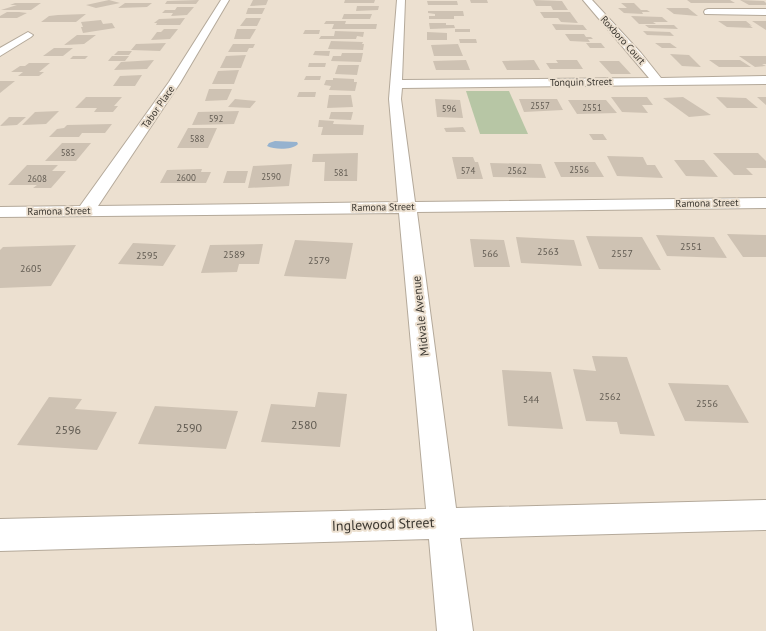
<svg xmlns="http://www.w3.org/2000/svg" width="766" height="631" viewBox="0 0 766 631" font-family="'PT Sans',sans-serif">
	<style>
		.green { fill: #b7c6a5 }
		.water { fill: #95b2cf }
		.building { fill: #cec2b3 }
		.lines { fill: none; stroke-linecap: round; stroke-linejoin: round }
		.minor-casing { stroke: #b4a99a; stroke-width: 2 }
		.minor { fill: #fff; fill-rule: evenodd }
		.labels { text-anchor: middle; dominant-baseline: central; stroke-width: 4; stroke-linejoin: round; paint-order: stroke }
		.far-number-label { font-size: 9px; fill: #605a51 }
		.far-street-label { font-size: 10px; fill: #3b3730; stroke: #ece0d0 }
		.number-label { font-size: 10px; fill: #605a51 }
		.street-label { font-size: 12px; fill: #3b3730; stroke: #ece0d0 }
		.near-number-label { font-size: 12px; fill: #605a51 }
		.near-street-label { font-size: 14px; fill: #3b3730; stroke: #ece0d0 }
	</style>
	<rect width="100%" height="100%" fill="#ece0d0"/>
	<path class="green" d="M 466,91 L 509,91 L 528,134 L 480,134 Z"/>
	<path class="water" d="M 275,141 L 297,142 L 298,144 C 292,150 275,150 267,146 L 269,143 Z"/>
	<path class="building" d="M 109,0 L 120,3 L 96,8 L 86,5 Z
		M 199,0 L 196,4 L 165,4 L 167,1 Z
		M 253,0 L 268,0 L 266,5 L 250,6 Z
		M 345,0 L 375,0 L 374,3 L 344,3 Z
		M 470,0 L 487,0 L 488,3 L 471,3 Z
		M 533,0 L 562,1 L 568,10 L 553,10 L 551,6 L 536,6 Z
		M 687,0 L 730,0 L 735,3 L 691,3 Z
		M 740,0 L 764,1 L 766,3 L 766,5 L 749,5 Z
		M 427,1 L 457,1 L 458,5 L 428,5 Z
		M 15,3 L 41,3 L 31,10 L 1,10 L 17,5 L 10,5 Z
		M 125,3 L 152,3 L 147,7 L 118,8 Z
		M 621,3 L 634,3 L 641,10 L 647,10 L 650,12 L 642,12 L 643,14 L 624,13 L 618,8 L 627,8 Z
		M 357,6 L 379,6 L 378,10 L 356,11 Z
		M 177,7 L 194,7 L 187,15 L 171,16 L 173,13 L 162,13 L 165,10 L 175,10 Z
		M 248,8 L 265,8 L 262,14 L 246,14 Z
		M 666,8 L 688,8 L 698,16 L 674,14 Z
		M 428,11 L 463,11 L 464,16 L 454,16 L 454,19 L 429,19 L 429,16 L 435,16 L 435,14 L 428,13 Z
		M 7,12 L 19,12 L 27,13 L 17,18 L 0,18 L 0,16 Z
		M 540,12 L 570,12 L 578,23 L 561,22 L 558,18 L 544,18 Z
		M 86,14 L 76,22 L 41,22 L 49,16 L 58,15 Z
		M 344,14 L 372,14 L 370,19 L 342,19 Z
		M 631,16 L 662,17 L 668,22 L 653,22 L 656,24 L 639,24 Z
		M 185,18 L 180,25 L 156,25 L 157,23 L 154,23 L 159,19 Z
		M 246,18 L 261,18 L 257,26 L 240,26 Z
		M 101,20 L 103,24 L 112,23 L 115,28 L 83,33 L 81,27 L 83,27 L 81,22 Z
		M 326,21 L 346,21 L 345,24 L 377,24 L 376,29 L 332,29 L 334,24 L 324,24 Z
		M 718,21 L 746,21 L 752,26 L 749,25 L 753,28 L 727,27 Z
		M 752,21 L 766,21 L 766,30 Z
		M 429,23 L 446,23 L 446,25 L 454,25 L 455,28 L 430,29 Z
		M 552,24 L 583,25 L 587,30 L 556,30 Z
		M 645,25 L 674,25 L 678,29 L 649,28 Z
		M 164,29 L 178,29 L 170,39 L 151,40 L 157,32 L 161,32 Z
		M 237,29 L 256,29 L 250,39 L 234,39 Z
		M 455,29 L 470,29 L 470,32 L 455,32 Z
		M 305,30 L 320,30 L 319,34 L 303,34 Z
		M 335,31 L 364,32 L 363,37 L 357,36 L 356,39 L 319,39 L 321,36 L 334,36 Z
		M 643,31 L 670,32 L 674,36 L 647,35 Z
		M 427,32 L 447,33 L 447,40 L 427,40 Z
		M 565,34 L 584,34 L 586,37 L 591,37 L 593,39 L 588,39 L 590,42 L 570,41 Z
		M 77,35 L 96,35 L 84,44 L 64,45 Z
		M 459,39 L 476,39 L 477,43 L 460,43 Z
		M 331,41 L 363,42 L 362,44 L 364,44 L 363,50 L 328,49 Z
		M 166,43 L 160,51 L 131,50 L 136,44 Z
		M 586,43 L 601,43 L 605,48 L 590,48 Z
		M 655,43 L 670,43 L 677,48 L 662,48 Z
		M 233,44 L 255,44 L 253,48 L 249,48 L 247,52 L 228,52 Z
		M 458,44 L 463,56 L 434,56 L 431,45 Z
		M 54,48 L 73,48 L 63,56 L 43,56 Z
		M 118,51 L 132,51 L 129,55 L 114,55 Z
		M 315,51 L 330,51 L 329,56 L 313,55 Z
		M 342,53 L 363,53 L 361,62 L 331,61 L 333,56 L 341,56 Z
		M 670,54 L 689,55 L 701,67 L 682,66 Z
		M 246,55 L 241,68 L 220,68 L 226,56 Z
		M 73,56 L 88,56 L 85,59 L 70,59 Z
		M 112,56 L 129,56 L 125,61 L 108,61 Z
		M 739,56 L 766,56 L 766,64 L 762,64 L 766,66 L 755,67 Z
		M 154,60 L 147,69 L 114,70 L 121,62 Z
		M 466,60 L 470,70 L 436,70 L 433,61 Z
		M 534,60 L 540,70 L 507,70 L 502,61 Z
		M 556,60 L 577,60 L 583,69 L 550,69 L 546,63 L 558,63 Z
		M 709,60 L 740,60 L 751,67 L 719,67 Z
		M 599,61 L 619,61 L 631,74 L 611,74 Z
		M 29,63 L 50,63 L 39,72 L 44,72 L 39,76 L 18,76 L 23,72 L 11,72 L 20,66 L 25,66 Z
		M 309,63 L 326,63 L 325,67 L 308,67 Z
		M 338,65 L 359,65 L 357,75 L 335,74 Z
		M 239,70 L 234,84 L 212,84 L 218,71 Z
		M 142,75 L 135,86 L 113,86 L 120,76 Z
		M 306,76 L 321,76 L 320,80 L 304,80 Z
		M 333,78 L 354,79 L 354,82 L 357,82 L 355,91 L 329,90 L 331,86 L 324,85 L 326,80 L 333,80 Z
		M 0,81 L 15,81 L 0,93 Z
		M 209,89 L 232,89 L 227,100 L 205,101 Z
		M 299,92 L 316,92 L 315,97 L 297,97 Z
		M 329,95 L 351,95 L 353,107 L 327,108 Z
		M 86,97 L 122,97 L 114,106 L 118,106 L 113,112 L 94,112 L 97,108 L 75,108 Z
		M 611,97 L 647,97 L 653,105 L 642,105 L 648,113 L 622,112 Z
		M 683,97 L 711,115 L 689,117 L 663,98 Z
		M 716,97 L 746,98 L 758,108 L 727,108 Z
		M 757,97 L 766,97 L 766,105 Z
		M 235,99 L 256,101 L 250,108 L 228,107 Z
		M 435,99 L 460,100 L 463,118 L 437,117 Z
		M 519,99 L 557,99 L 563,110 L 524,112 Z
		M 568,100 L 606,100 L 617,113 L 577,114 Z
		M 59,111 L 46,124 L 22,125 L 35,112 Z
		M 239,111 L 234,124 L 192,125 L 198,112 Z
		M 331,112 L 353,112 L 351,120 L 329,119 Z
		M 9,117 L 26,117 L 17,125 L 0,126 Z
		M 319,120 L 334,121 L 333,124 L 364,125 L 363,135 L 321,135 L 323,127 L 318,127 Z
		M 112,124 L 105,133 L 82,133 L 79,137 L 49,137 L 57,129 L 64,128 L 67,125 Z
		M 463,127 L 466,132 L 446,132 L 444,128 Z
		M 188,128 L 217,128 L 208,148 L 177,148 Z
		M 589,134 L 603,134 L 607,140 L 593,140 Z
		M 62,143 L 91,143 L 76,161 L 45,161 Z
		M 358,153 L 357,181 L 324,181 L 325,162 L 312,162 L 313,154 Z
		M 713,153 L 758,153 L 766,161 L 766,168 L 746,168 L 753,175 L 734,175 Z
		M 607,156 L 643,157 L 647,165 L 655,165 L 663,178 L 617,176 Z
		M 452,157 L 473,157 L 475,162 L 478,162 L 483,179 L 457,179 Z
		M 674,160 L 704,160 L 718,177 L 686,176 Z
		M 554,162 L 595,162 L 604,177 L 561,177 Z
		M 490,163 L 541,164 L 546,178 L 493,177 Z
		M 292,164 L 289,186 L 248,188 L 253,166 Z
		M 27,165 L 58,165 L 52,171 L 66,171 L 51,188 L 33,188 L 37,185 L 8,185 Z
		M 202,169 L 201,172 L 211,172 L 206,183 L 160,183 L 167,170 Z
		M 227,171 L 248,171 L 245,183 L 223,183 Z
		M 727,234 L 766,235 L 766,257 L 743,257 Z
		M 656,235 L 714,237 L 727,258 L 667,256 Z
		M 586,236 L 642,237 L 661,270 L 599,269 Z
		M 516,237 L 574,240 L 582,266 L 521,263 Z
		M 470,239 L 504,240 L 510,267 L 474,267 Z
		M 295,240 L 353,243 L 346,279 L 284,276 Z
		M 133,243 L 176,245 L 163,266 L 118,264 Z
		M 263,244 L 259,264 L 239,264 L 237,272 L 201,273 L 210,245 Z
		M 76,245 L 51,286 L 0,288 L 0,250 L 3,247 Z
		M 592,356 L 627,357 L 655,436 L 620,434 L 617,422 L 586,421 L 573,369 L 596,371 Z
		M 502,370 L 551,372 L 563,429 L 508,426 Z
		M 668,383 L 728,385 L 749,423 L 685,421 Z
		M 318,392 L 347,394 L 340,447 L 261,442 L 271,404 L 315,407 Z
		M 49,397 L 82,399 L 75,409 L 117,412 L 97,450 L 17,445 Z
		M 155,406 L 238,411 L 226,449 L 138,444 Z"/>
	<g class="lines">
		<defs>
			<path id="minor" d="M 221,0 L 229,0 L 180,83 L 98,206 L 398,202 L 389,99 L 397,0 L 405,0 L 402,80 L 649,78 L 583,0 L 592,0 L 641,53 L 661,78 L 766,76 L 766,84 L 402,88 L 401,99 L 415,202 L 766,198 L 766,208 L 417,212 L 456,508 L 766,500 L 766,530 L 460,538 L 473,631 L 437,631 L 429,539 L 0,551 L 0,519 L 426,509 L 399,213 L 0,217 L 0,207 L 80,206 L 169,82 Z
				M 708,9 L 766,9 L 766,15 L 705,14 L 704,12 L 705,10 Z
				M 28,32 L 33,35 L 31,37 L 0,56 L 0,48 Z"/>
		</defs>
		<use href="#minor" class="minor-casing"/>
		<use href="#minor" class="minor"/>
	</g>
	<g class="labels">
		<g class="far-number-label">
			<text x="540" y="105">2557</text>
			<text x="592" y="107">2551</text>
			<text x="449" y="108">596</text>
			<text x="216" y="118">592</text>
			<text x="197" y="138">588</text>
			<text x="68" y="152">585</text>
			<text x="579" y="169">2556</text>
			<text x="468" y="170">574</text>
			<text x="517" y="170">2562</text>
			<text x="341" y="172">581</text>
			<text x="271" y="176">2590</text>
			<text x="186" y="177">2600</text>
			<text x="37" y="178">2608</text>
		</g>
		<g class="far-street-label">
			<text transform="translate(623 40) rotate(48)">Roxboro Court</text>
			<text transform="translate(581 82) rotate(-1)">Tonquin Street</text>
			<text transform="translate(158 107) rotate(-55)">Tabor Place</text>
			<text transform="translate(707 203) rotate(-1)">Ramona Street</text>
			<text transform="translate(383 207) rotate(-1)">Ramona Street</text>
			<text transform="translate(59 211) rotate(-1)">Ramona Street</text>
		</g>
		<g class="number-label">
			<text x="691" y="246">2551</text>
			<text x="548" y="251">2563</text>
			<text x="490" y="253">566</text>
			<text x="622" y="253">2557</text>
			<text x="234" y="254">2589</text>
			<text x="147" y="255">2595</text>
			<text x="319" y="260">2579</text>
			<text x="31" y="268">2605</text>
			<text x="610" y="396">2562</text>
			<text x="531" y="399">544</text>
			<text x="707" y="403">2556</text>
		</g>
		<g class="street-label">
			<text transform="translate(420 316) rotate(-96)">Midvale Avenue</text>
		</g>
		<g class="near-number-label">
			<text x="304" y="424">2580</text>
			<text x="189" y="427">2590</text>
			<text x="68" y="429">2596</text>
		</g>
		<g class="near-street-label">
			<text transform="translate(383 524) rotate(-2)">Inglewood Street</text>
		</g>
	</g>
</svg>
